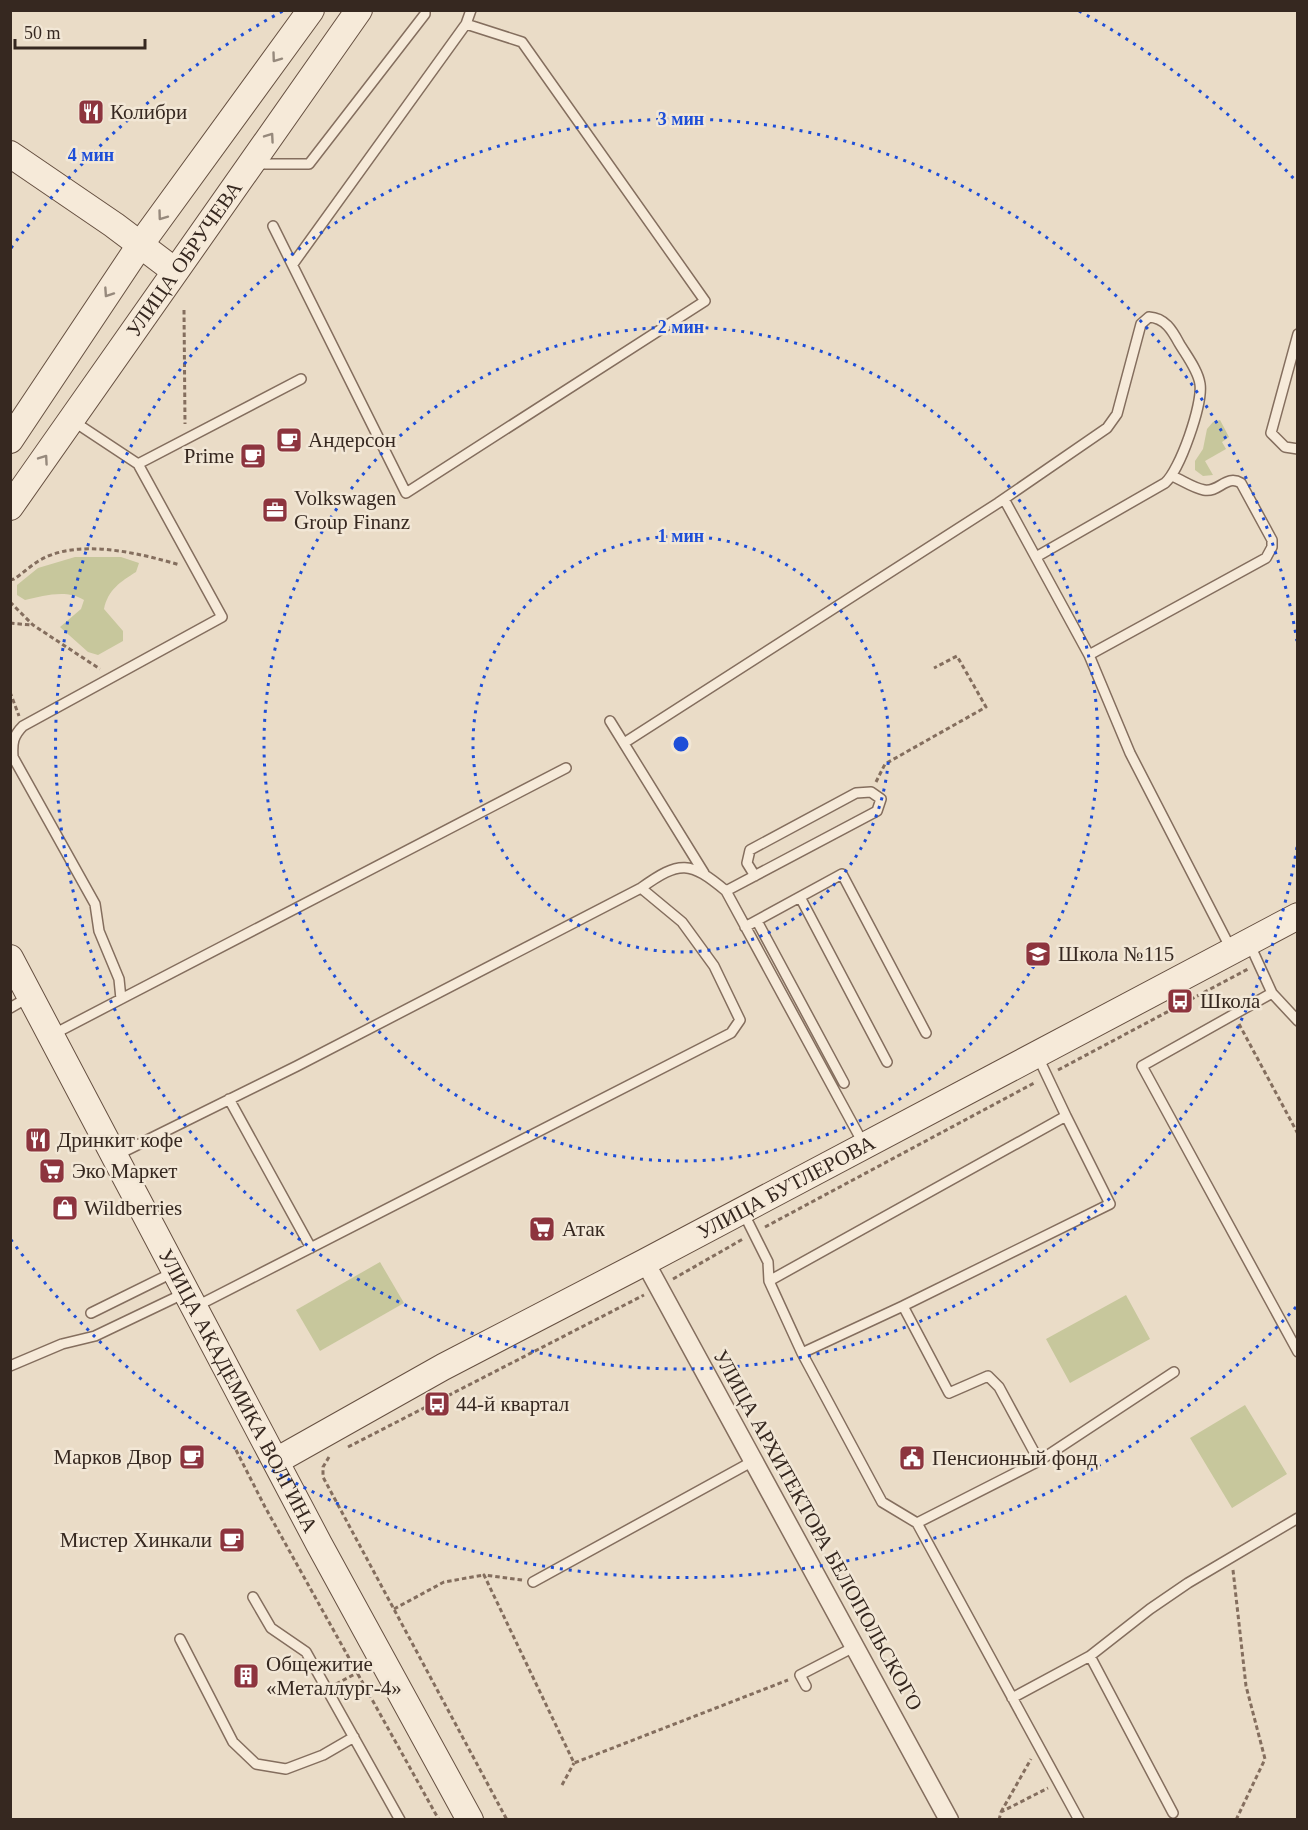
<svg xmlns="http://www.w3.org/2000/svg" width="1308" height="1830" viewBox="0 0 1308 1830" font-family="'Times New Roman',serif">
	<style>
		.green { fill: #c7c79c }
		.lines { fill: none; stroke-linecap: round; stroke-linejoin: round }
		.lane-casing { stroke: #846e5e; stroke-width: 12 }
		.street-casing { stroke: #846e5e; stroke-width: 21 }
		.secondary-casing { stroke: #665041; stroke-width: 28 }
		.path { stroke: #846e5e; stroke-width: 3; stroke-dasharray: 4.5 3; stroke-linecap: butt }
		.lane { stroke: #f6ead9; stroke-width: 9 }
		.street { stroke: #f6ead9; stroke-width: 18 }
		.secondary { stroke: #f6ead9; stroke-width: 26 }
		.oneway { stroke: #96897c }
		.ring { fill: none; stroke: #1d4ed8; stroke-width: 3; stroke-dasharray: 3 6 }
		.labels { text-anchor: middle; dominant-baseline: central; stroke-width: 5; stroke-linejoin: round; paint-order: stroke }
		.poi-label { font-size: 21px; fill: #362820; stroke: #f2e7d6; text-anchor: start }
		.street-label { font-size: 21px; fill: #362820; stroke: #f2e7d6 }
		.centre { fill: #1d4ed8; stroke: #f2e7d6; stroke-width: 3 }
		.ring-label { font-size: 18px; text-anchor: middle; font-weight: bold; fill: #1d4ed8; stroke: #f2e7d6; stroke-width: 5; stroke-linejoin: round; paint-order: stroke }
	</style>
	<rect width="100%" height="100%" fill="#eadcc7"/>
	<path class="green" d="M 1220,420 L 1229,437 L 1222,442 L 1226,449 L 1205,461 L 1213,475 L 1203,476 L 1195,470 L 1195,461 L 1203,449 L 1207,429 L 1213,422 Z
		M 75,557 L 121,557 L 139,563 L 136,572 C 120,582 108,590 104,609 L 123,631 L 123,641 L 98,655 L 88,652 L 60,627 L 81,609 L 84,600 C 66,589 44,596 25,600 L 17,595 L 17,585 L 38,568 Z
		M 380,1262 L 404,1303 L 320,1351 L 296,1310 Z
		M 1126,1295 L 1150,1339 L 1070,1383 L 1046,1339 Z
		M 1245,1405 L 1287,1474 L 1232,1508 L 1190,1438 Z"/>
	<g class="lines">
		<defs>
			<path id="lane" d="M 256,164 L 309,164 L 425,14 L 425,10
				M 273,226 L 406,493 L 705,301 L 522,42 L 466,24 L 471,10
				M 293,264 L 466,24
				M 1298,334 L 1271,433 L 1285,447 L 1298,449
				M 138,464 L 301,379
				M 1004,499 L 1089,655 L 1266,558 L 1272,547 L 1272,540 L 1241,483 C 1226,474 1219,493 1204,490 C 1193,488 1182,480 1172,476
				M 1089,655 L 1130,753 L 1231,949
				M 610,721 L 704,873
				M 624,743 L 998,503 L 1107,428 L 1117,414 L 1141,324 L 1149,317 C 1165,318 1172,330 1179,343 C 1186,355 1198,370 1200,384 C 1203,404 1180,470 1165,483 L 1036,557
				M 726,891 L 877,811 L 881,799 L 871,792 L 856,793 L 750,850 L 747,863 L 755,876
				M 800,897 L 887,1062
				M 757,921 L 844,1083
				M 745,927 L 842,874 L 926,1033
				M 1250,945 L 1272,993 L 1142,1066 L 1298,1352
				M 1272,993 L 1298,1021
				M 121,999 L 566,768
				M 10,1008 L 29,997
				M 52,1035 L 121,999 L 119,979 L 99,931 L 95,904 L 13,757 C 12,743 13,736 23,726 L 222,617 L 138,464 L 73,421
				M 229,1099 L 311,1248
				M 115,1156 L 297,1066 L 641,888 C 680,860 690,861 726,891 L 863,1143
				M 743,1212 L 768,1262 L 769,1281 L 802,1353 L 882,1502 L 917,1523 L 1039,1461 L 1174,1372
				M 769,1281 L 1066,1116 L 1038,1057
				M 903,1306 L 949,1393 L 988,1376 L 999,1387 L 1039,1461
				M 195,1307 L 731,1033 L 740,1020 L 714,966 L 682,922 L 641,888
				M 91,1313 L 174,1272
				M 802,1353 L 903,1306 L 1110,1204 L 1066,1116
				M 10,1366 L 62,1344 L 95,1336 L 185,1293
				M 917,1523 L 1079,1820
				M 533,1582 L 755,1460
				M 253,1597 L 271,1628 L 306,1652 L 400,1820
				M 180,1639 L 233,1742 L 256,1764 L 286,1769 L 323,1755 L 354,1737
				M 1090,1656 L 1173,1813
				M 806,1686 L 800,1675 L 856,1646
				M 1012,1698 L 1090,1656 L 1150,1609 L 1188,1583 L 1298,1518"/>
			<path id="street" d="M 645,1262 L 949,1820"/>
			<g id="secondary">
				<path d="M 10,154 L 114,225 L 175,271"/>
				<path d="M 10,440 L 140,245 L 311,10"/>
				<path id="s1" d="M 10,507 L 359,10"/>
				<path id="s2" d="M 10,958 L 319,1544 L 470,1820"/>
				<path id="s3" d="M 276,1461 L 443,1367 L 645,1262 L 1298,916"/>
			</g>
		</defs>
		<use href="#lane" class="lane-casing"/>
		<use href="#street" class="street-casing"/>
		<use href="#secondary" class="secondary-casing"/>
		<path class="path" d="M 184,310 L 185,424
			M 10,580 L 14,579 C 22,574 29,567 37,562 C 75,537 139,553 180,565
			M 10,602 L 33,625 L 100,669
			M 10,623 L 31,625
			M 10,692 L 19,716
			M 876,782 L 885,764 L 986,707 L 957,656 L 934,668
			M 1239,1024 L 1298,1134
			M 1058,1070 L 1248,969
			M 765,1227 L 1036,1082
			M 673,1279 L 743,1239
			M 348,1447 L 644,1295
			M 236,1450 L 265,1507 L 439,1820
			M 329,1457 L 323,1467 L 323,1477 L 507,1820
			M 1233,1570 L 1246,1686 L 1265,1759 L 1236,1820
			M 522,1580 L 484,1575 L 574,1763 L 788,1680
			M 394,1609 L 444,1582 L 484,1575
			M 336,1684 L 357,1673
			M 562,1785 L 574,1763
			M 1001,1812 L 1031,1759
			M 999,1820 L 1001,1812 L 1048,1788"/>
		<use href="#lane" class="lane"/>
		<use href="#street" class="street"/>
		<use href="#secondary" class="secondary"/>
	</g>
	<defs><path id="oneway-chevron" d="M-2-3.5L2.5 0L-2 3.5" fill="none" stroke-width="1.6" stroke-linecap="round" stroke-linejoin="round" transform="scale(1.5)"/></defs>
	<g class="oneway">
		<use href="#oneway-chevron" transform="translate(276 58) rotate(126)"/>
		<use href="#oneway-chevron" transform="translate(270 137) rotate(-55)"/>
		<use href="#oneway-chevron" transform="translate(162 216) rotate(126)"/>
		<use href="#oneway-chevron" transform="translate(108 293) rotate(124)"/>
		<use href="#oneway-chevron" transform="translate(44 459) rotate(-55)"/>
	</g>
	<g class="ring">
		<circle cx="681" cy="744" r="208"/>
		<circle cx="681" cy="744" r="417"/>
		<path d="M1297 847A625 625 0 1 1 1297 641"/>
		<path d="M1296 1307A834 834 0 0 1 11 1240M11 248A834 834 0 0 1 283 11M1079 11A834 834 0 0 1 1296 181"/>
	</g>
	<defs>
		<symbol id="restaurant-square" viewBox="-11 -11 22 22"><rect x="-9" y="-9" width="18" height="18" rx="4" fill="#8d343e" stroke="#f2e7d6"/><path d="M-5-6h1v4h1v-4h1v4h1v-4h1v5L-1.5 .5V6h-2V.5L-5-1ZM5-6V6H3V1.5H1.5Q1.5-4 5-6Z" fill="#fff"/></symbol>
		<symbol id="cafe-square" viewBox="-11 -11 22 22"><rect x="-9" y="-9" width="18" height="18" rx="4" fill="#8d343e" stroke="#f2e7d6"/><path d="M-5.5-4.5H6V0H3Q3 3.5 0 3.5H-2.5Q-5.5 3.5-5.5 0ZM3-3.2v2h1.7v-2ZM-6 4.5H4V6H-6Z" fill="#fff"/></symbol>
		<symbol id="office-square" viewBox="-11 -11 22 22"><rect x="-9" y="-9" width="18" height="18" rx="4" fill="#8d343e" stroke="#f2e7d6"/><path d="M-6-3h4V-5.5h4V-3h4V5H-6ZM-1-4.5V-3h2v-1.5ZM-6 0V1H6V0Z" fill="#fff"/></symbol>
		<symbol id="school-square" viewBox="-11 -11 22 22"><rect x="-9" y="-9" width="18" height="18" rx="4" fill="#8d343e" stroke="#f2e7d6"/><path d="M0-5L7-2L0 1L-7-2ZM-4 1L0 2.5L4 1V4Q0 6-4 4Z" fill="#fff"/></symbol>
		<symbol id="bus-square" viewBox="-11 -11 22 22"><rect x="-9" y="-9" width="18" height="18" rx="4" fill="#8d343e" stroke="#f2e7d6"/><path d="M-5-6H5V4H4V6H2V4H-2V6H-4V4H-5ZM-3.5-4V0h7V-4ZM-3.5 1.2v1.5H-2V1.2ZM2 1.2v1.5H3.5V1.2Z" fill="#fff"/></symbol>
		<symbol id="supermarket-square" viewBox="-11 -11 22 22"><rect x="-9" y="-9" width="18" height="18" rx="4" fill="#8d343e" stroke="#f2e7d6"/><path d="M-6-5.5h2.5l.6 2H6L4.5 2H-2.5L-4.4-4H-6ZM-1.5 3.2a1.3 1.3 0 1 0 .1 0ZM3 3.2a1.3 1.3 0 1 0 .1 0Z" fill="#fff"/></symbol>
		<symbol id="shop-square" viewBox="-11 -11 22 22"><rect x="-9" y="-9" width="18" height="18" rx="4" fill="#8d343e" stroke="#f2e7d6"/><path d="M-5-2.5h2.3a2.7 3.5 0 0 1 5.4 0H5L5.5 6h-11ZM-1.5-2.5h3a1.5 2.3 0 0 0-3 0Z" fill="#fff"/></symbol>
		<symbol id="civic-square" viewBox="-11 -11 22 22"><rect x="-9" y="-9" width="18" height="18" rx="4" fill="#8d343e" stroke="#f2e7d6"/><path d="M-.6-6.5H3V-4.5H.6V-3L4-1V1h2V6H-6V1h2V-1L-.6-3ZM-1.2 2.5V6h2.4V2.5Z" fill="#fff"/></symbol>
		<symbol id="building-square" viewBox="-11 -11 22 22"><rect x="-9" y="-9" width="18" height="18" rx="4" fill="#8d343e" stroke="#f2e7d6"/><path d="M-4-6H4V6H1V3H-1V6H-4ZM-2.5-4.3h1.7v1.8h-1.7ZM.8-4.3h1.7v1.8H.8ZM-2.5-1h1.7V.8h-1.7ZM.8-1h1.7V.8H.8Z" fill="#fff"/></symbol>
	</defs>
	<g fill-rule="evenodd">
		<use href="#restaurant-square" x="76" y="97" width="30" height="30"/>
		<use href="#cafe-square" x="274" y="425" width="30" height="30"/>
		<use href="#cafe-square" x="238" y="441" width="30" height="30"/>
		<use href="#office-square" x="260" y="495" width="30" height="30"/>
		<use href="#school-square" x="1023" y="939" width="30" height="30"/>
		<use href="#bus-square" x="1165" y="986" width="30" height="30"/>
		<use href="#restaurant-square" x="23" y="1125" width="30" height="30"/>
		<use href="#supermarket-square" x="37" y="1156" width="30" height="30"/>
		<use href="#shop-square" x="50" y="1193" width="30" height="30"/>
		<use href="#supermarket-square" x="527" y="1214" width="30" height="30"/>
		<use href="#bus-square" x="422" y="1389" width="30" height="30"/>
		<use href="#cafe-square" x="177" y="1442" width="30" height="30"/>
		<use href="#civic-square" x="897" y="1443" width="30" height="30"/>
		<use href="#cafe-square" x="217" y="1525" width="30" height="30"/>
		<use href="#building-square" x="231" y="1661" width="30" height="30"/>
	</g>
	<g class="labels">
		<g class="poi-label">
			<text x="110" y="112">Колибри</text>
			<text x="308" y="440">Андерсон</text>
			<text x="234" y="456" text-anchor="end">Prime</text>
			<text x="294" y="498">Volkswagen<tspan x="294" dy="24">Group Finanz</tspan></text>
			<text x="1058" y="954">Школа №115</text>
			<text x="1200" y="1001">Школа</text>
			<text x="57" y="1140">Дринкит кофе</text>
			<text x="72" y="1171">Эко Маркет</text>
			<text x="84" y="1208">Wildberries</text>
			<text x="562" y="1229">Атак</text>
			<text x="456" y="1404">44-й квартал</text>
			<text x="172" y="1457" text-anchor="end">Марков Двор</text>
			<text x="932" y="1458">Пенсионный фонд</text>
			<text x="212" y="1540" text-anchor="end">Мистер Хинкали</text>
			<text x="266" y="1664">Общежитие<tspan x="266" dy="24">«Металлург-4»</tspan></text>
		</g>
		<g class="street-label">
			<text stroke="none"><textPath href="#s1" startOffset="303">УЛИЦА ОБРУЧЕВА</textPath></text>
			<text stroke="none"><textPath href="#s3" startOffset="579">УЛИЦА БУТЛЕРОВА</textPath></text>
			<text stroke="none"><textPath href="#s2" startOffset="489">УЛИЦА АКАДЕМИКА ВОЛГИНА</textPath></text>
			<text transform="translate(818 1530) rotate(61)">УЛИЦА АРХИТЕКТОРА БЕЛОПОЛЬСКОГО</text>
		</g>
	</g>
	<circle cx="681" cy="744" r="9" class="centre"/>
	<g class="ring-label">
		<text x="681" y="125">3 мин</text>
		<text x="91" y="161">4 мин</text>
		<text x="681" y="333">2 мин</text>
		<text x="681" y="542">1 мин</text>
	</g>
	<rect width="1308" height="1830" fill="none" stroke="#362820" stroke-width="24"/>
	<path d="M15 39v9h130v-9" fill="none" stroke="#362820" stroke-width="3"/>
	<text x="24" y="39" font-size="18" fill="#362820" stroke="#f2e7d6" stroke-width="4.5" paint-order="stroke">50 m</text>
</svg>
